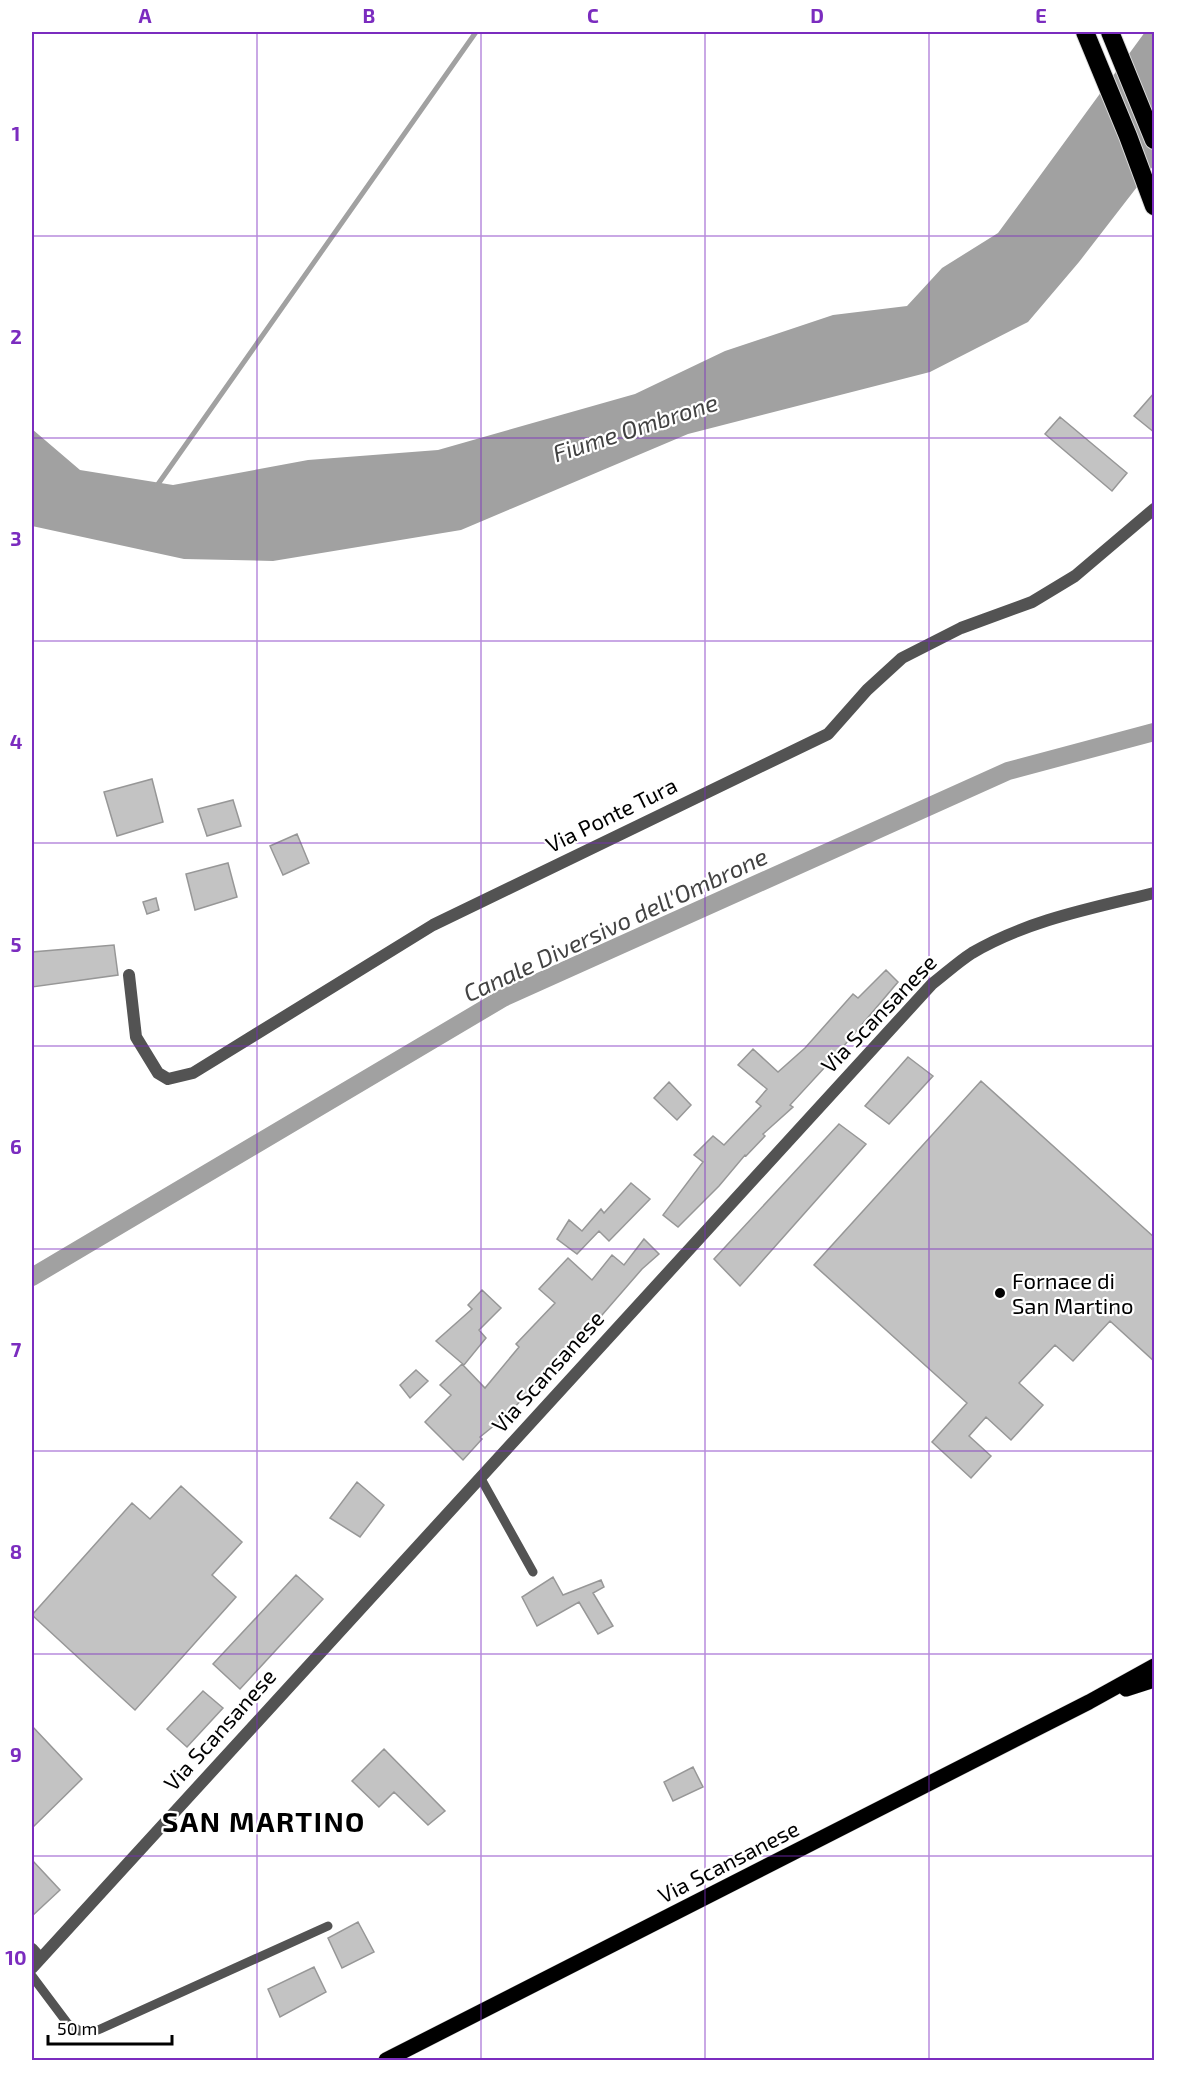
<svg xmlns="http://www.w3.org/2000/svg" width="1186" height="2092" viewBox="0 0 1186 2092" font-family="'Exo 2',sans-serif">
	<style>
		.water { fill: #a1a1a1 }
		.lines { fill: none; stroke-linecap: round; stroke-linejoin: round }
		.stream { stroke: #a1a1a1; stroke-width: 5 }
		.canal { stroke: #a1a1a1; stroke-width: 18 }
		.building { fill: #c3c3c3; stroke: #979797; stroke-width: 1.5 }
		.primary-casing { stroke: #dbdbdb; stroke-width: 16 }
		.highway-casing { stroke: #dbdbdb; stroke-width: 20 }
		.lane { stroke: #535353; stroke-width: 9 }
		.street { stroke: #535353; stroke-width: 12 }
		.primary { stroke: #000; stroke-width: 15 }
		.highway { stroke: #000; stroke-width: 18 }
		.grid { fill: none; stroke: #7b2cbf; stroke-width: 1.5; stroke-opacity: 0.55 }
		.poi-dot { fill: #000; stroke: #fff; stroke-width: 2 }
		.labels { text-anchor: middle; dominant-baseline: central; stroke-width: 4.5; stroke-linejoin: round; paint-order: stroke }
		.street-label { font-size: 22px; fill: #000; stroke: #fff }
		.poi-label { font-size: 22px; fill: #000; stroke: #fff; text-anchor: start }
		.water-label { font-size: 24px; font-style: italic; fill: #424242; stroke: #fff }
		.district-label { font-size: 28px; font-weight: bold; letter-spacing: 1.5px; fill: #000; stroke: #fff }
		.neatline { fill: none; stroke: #7b2cbf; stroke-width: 2 }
		.grid-label { font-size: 20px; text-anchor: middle; font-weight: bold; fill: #7b2cbf }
	</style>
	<rect width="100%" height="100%" fill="#fff"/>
	<path class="water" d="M 1145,32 L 1154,32 L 1154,165 L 1079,262 L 1028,322 L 930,372 L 688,434 L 461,530 L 273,561 L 184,559 L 32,526 L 32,429 L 80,470 L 173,485 L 308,460 L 438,450 L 635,394 L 725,351 L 833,315 L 907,306 L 942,268 L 998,233 Z"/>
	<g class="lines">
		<path class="stream" d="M 156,487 L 476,32"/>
		<path class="canal" d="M 32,1277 L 503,998 L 1008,771 L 1154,732"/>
	</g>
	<path class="building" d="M 1155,392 L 1155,433 L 1134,416 Z
		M 1060,417 L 1127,473 L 1112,491 L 1045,434 Z
		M 152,779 L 163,822 L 117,836 L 104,792 Z
		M 233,800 L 241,826 L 207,836 L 198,809 Z
		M 297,834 L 309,863 L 283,875 L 270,846 Z
		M 228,863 L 237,897 L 195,910 L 186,874 Z
		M 156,898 L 159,910 L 147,914 L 143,902 Z
		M 114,945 L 118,975 L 32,987 L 32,952 Z
		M 886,970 L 898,982 L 837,1054 L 790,1105 L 793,1107 L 763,1134 L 765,1136 L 746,1156 L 745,1155 L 719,1186 L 678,1227 L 663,1215 L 703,1162 L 694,1155 L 713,1136 L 724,1145 L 761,1106 L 756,1102 L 767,1089 L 738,1065 L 753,1049 L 778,1072 L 805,1048 L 853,994 L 858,998 Z
		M 908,1057 L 933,1076 L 889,1124 L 865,1106 Z
		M 981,1081 L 1155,1238 L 1155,1362 L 1110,1321 L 1073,1361 L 1055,1345 L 1019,1383 L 1043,1405 L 1011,1440 L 986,1417 L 969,1436 L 991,1456 L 971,1478 L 932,1442 L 967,1403 L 814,1265 Z
		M 669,1082 L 691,1105 L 677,1120 L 654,1098 Z
		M 839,1124 L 866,1144 L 740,1286 L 714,1259 Z
		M 631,1183 L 650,1199 L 609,1241 L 599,1231 L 577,1254 L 557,1239 L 569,1220 L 582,1231 L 601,1209 L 604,1213 Z
		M 644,1239 L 659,1254 L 642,1269 L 596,1322 L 575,1342 L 573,1340 L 534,1384 L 536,1385 L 506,1416 L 480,1437 L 482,1439 L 463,1460 L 425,1422 L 451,1395 L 440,1385 L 462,1364 L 485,1388 L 519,1347 L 516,1344 L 555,1303 L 539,1289 L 568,1258 L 592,1280 L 612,1255 L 624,1265 Z
		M 482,1290 L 501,1308 L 479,1330 L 486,1338 L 464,1365 L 436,1341 L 472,1309 L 468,1305 Z
		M 416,1370 L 428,1381 L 410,1398 L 400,1385 Z
		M 357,1482 L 384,1505 L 360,1537 L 330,1518 Z
		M 181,1486 L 242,1542 L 212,1575 L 236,1597 L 135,1710 L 32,1615 L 132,1503 L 150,1519 Z
		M 296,1575 L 323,1599 L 240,1689 L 213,1664 Z
		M 553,1577 L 563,1595 L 601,1580 L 604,1587 L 593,1593 L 613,1626 L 598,1634 L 579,1602 L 537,1626 L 522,1597 Z
		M 203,1691 L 223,1708 L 187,1747 L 167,1729 Z
		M 32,1726 L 82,1779 L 32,1828 Z
		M 384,1749 L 445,1811 L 428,1825 L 394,1792 L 379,1807 L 352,1781 Z
		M 693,1767 L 703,1787 L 673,1801 L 664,1782 Z
		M 32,1860 L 60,1890 L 32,1916 Z
		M 358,1922 L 374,1952 L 342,1968 L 328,1938 Z
		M 314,1967 L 326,1992 L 280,2017 L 268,1989 Z"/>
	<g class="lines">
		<defs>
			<path id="primary" d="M 1126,1689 L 1154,1680
				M 386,2060 L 1089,1702 L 1154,1666"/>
			<path id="highway" d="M 1085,32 L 1128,136 L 1154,206
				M 1110,32 L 1154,140"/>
		</defs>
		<use href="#primary" class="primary-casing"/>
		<use href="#highway" class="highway-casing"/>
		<path class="lane" d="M 480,1477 L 533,1572
			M 32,1976 L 68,2024 L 80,2031 L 98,2030 L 328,1926"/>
		<path class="street" d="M 129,975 L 136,1037 L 158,1073 L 168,1079 L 193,1073 L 433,925 L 828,734 L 867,690 L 902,658 L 961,628 L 1032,602 L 1075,576 L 1154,509
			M 32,1949 L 40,1958
			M 32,1968 L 932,984 C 945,974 958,962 972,953 C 1028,920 1093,908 1154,893"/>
		<use href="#primary" class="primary"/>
		<use href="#highway" class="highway"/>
	</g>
	<path class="grid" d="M 257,32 L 257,2060M 481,32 L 481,2060M 705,32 L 705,2060M 929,32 L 929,2060M 32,236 L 1154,236M 32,438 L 1154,438M 32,641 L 1154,641M 32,843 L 1154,843M 32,1046 L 1154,1046M 32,1249 L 1154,1249M 32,1451 L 1154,1451M 32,1654 L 1154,1654M 32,1856 L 1154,1856"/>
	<circle class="poi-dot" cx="1000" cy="1293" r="6"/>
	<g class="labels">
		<g class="street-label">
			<text transform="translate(611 814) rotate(-26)">Via Ponte Tura</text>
			<text transform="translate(878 1013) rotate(-46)">Via Scansanese</text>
			<text transform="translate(547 1371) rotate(-48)">Via Scansanese</text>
			<text transform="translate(219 1729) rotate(-48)">Via Scansanese</text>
			<text transform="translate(728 1861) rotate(-27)">Via Scansanese</text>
		</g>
		<g class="poi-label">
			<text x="1012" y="1280">Fornace di<tspan x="1012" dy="25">San Martino</tspan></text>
		</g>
		<g class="water-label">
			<text transform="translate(635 427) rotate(-18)">Fiume Ombrone</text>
			<text transform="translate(615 924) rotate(-25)">Canale Diversivo dell'Ombrone</text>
		</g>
		<g class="district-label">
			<text x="264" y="1821">SAN MARTINO</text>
		</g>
	</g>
	<rect width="1186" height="2092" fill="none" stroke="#ffffff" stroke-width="66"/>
	<path d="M48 2035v9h124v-9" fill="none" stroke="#000000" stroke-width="3"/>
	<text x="57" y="2035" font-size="18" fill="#000000" stroke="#ffffff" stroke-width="4.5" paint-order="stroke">50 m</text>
	<rect x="33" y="33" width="1120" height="2026" class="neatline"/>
	<g class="grid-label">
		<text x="145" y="23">A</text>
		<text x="369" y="23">B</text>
		<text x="593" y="23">C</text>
		<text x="817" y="23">D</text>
		<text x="1041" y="23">E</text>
		<text x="16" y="141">1</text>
		<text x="16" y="344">2</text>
		<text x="16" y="546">3</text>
		<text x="16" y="749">4</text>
		<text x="16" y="952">5</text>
		<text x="16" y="1154">6</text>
		<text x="16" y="1357">7</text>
		<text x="16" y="1559">8</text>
		<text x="16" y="1762">9</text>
		<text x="16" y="1965">10</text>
	</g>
</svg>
